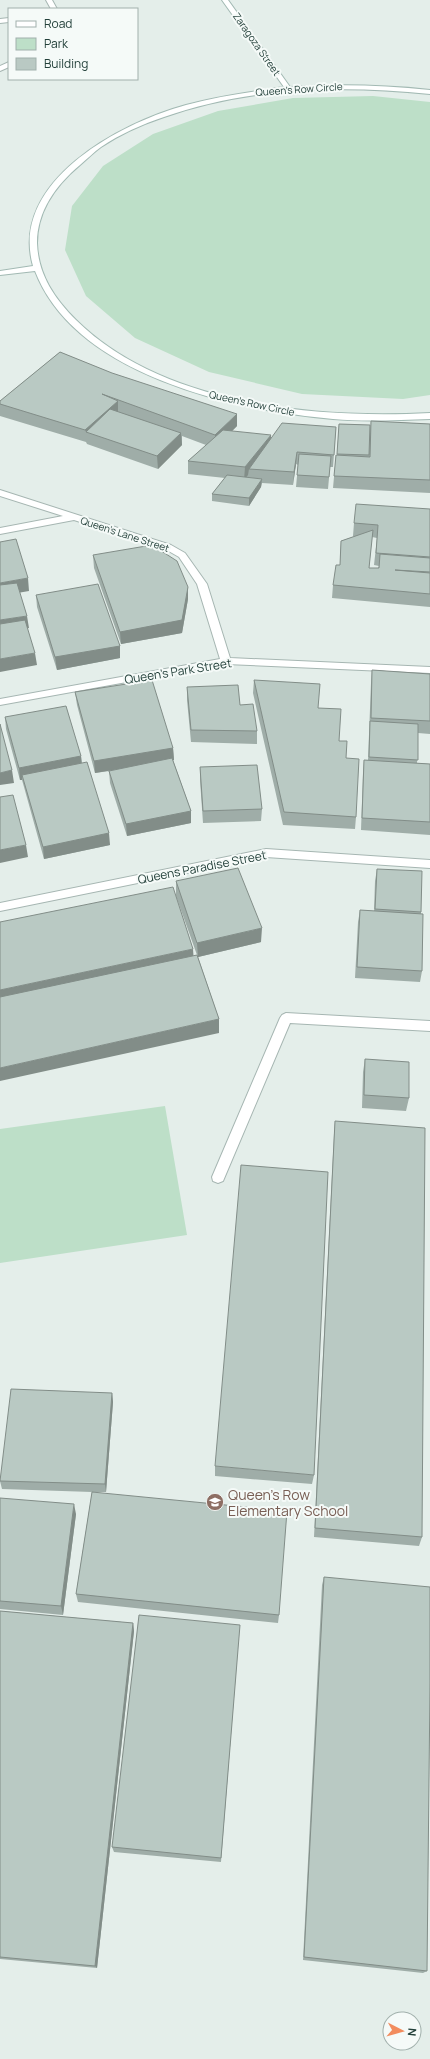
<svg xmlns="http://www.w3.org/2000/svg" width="430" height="2059" viewBox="0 0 430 2059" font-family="Manrope,sans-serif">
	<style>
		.green { fill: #bddfc8 }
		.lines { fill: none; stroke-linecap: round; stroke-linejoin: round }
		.lane-casing { stroke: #a6b6b2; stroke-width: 2 }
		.street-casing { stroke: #a6b6b2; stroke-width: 2 }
		.secondary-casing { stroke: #a2b9b3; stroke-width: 2 }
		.lane { fill: #fff; fill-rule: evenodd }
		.street { fill: #fff; fill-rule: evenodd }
		.secondary { fill: #fff; fill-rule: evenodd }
		.wall { fill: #9fada8; fill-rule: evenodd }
		.shaded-wall { fill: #828d88 }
		.building { fill: #b9c9c3; stroke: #828d88 }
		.labels { text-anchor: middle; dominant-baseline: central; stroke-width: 4; stroke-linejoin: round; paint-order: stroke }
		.far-street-label { font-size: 10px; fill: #23403a; stroke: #f5faf8 }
		.street-label { font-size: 12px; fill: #23403a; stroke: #f5faf8 }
		.near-education-label { font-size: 14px; fill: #785e54; stroke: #f5faf8; text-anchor: start }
	</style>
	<rect width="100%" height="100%" fill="#e4eeea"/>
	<path class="green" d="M 373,96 L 430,102 L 430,395 L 403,399 L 302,394 L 209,372 L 135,338 L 86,296 L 65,250 L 72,206 L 103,166 L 153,134 L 218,111 L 293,98 Z
		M 165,1106 L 187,1235 L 0,1263 L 0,1129 Z"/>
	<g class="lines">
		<defs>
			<path id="lane" d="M 286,1013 L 430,1021 L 430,1031 L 290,1023 L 223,1181 L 218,1183 L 213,1181 L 212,1177 L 280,1018 L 282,1015 Z"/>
			<path id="street" d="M 46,0 L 52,0 L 57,9 L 51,9 Z
				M 9,18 L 9,22 L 0,23 L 0,19 Z
				M 9,62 L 9,67 L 0,71 L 0,66 Z
				M 0,490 L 171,545 L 185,553 L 207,584 L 230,658 L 430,667 L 430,673 L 226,664 L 0,705 L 0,699 L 220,659 L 197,584 L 179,557 L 165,549 L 74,520 L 0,534 L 0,528 L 63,516 L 0,496 Z
				M 266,849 L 430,860 L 430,868 L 266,857 L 0,911 L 0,903 Z"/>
			<path id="secondary" d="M 222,0 L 228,0 L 290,87 C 338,84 383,85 430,90 L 430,94 C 341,85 250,87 164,117 C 143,124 120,134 101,147 C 94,152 87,159 80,165 C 56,185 37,211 37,243 C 38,275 55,299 76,320 C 162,405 315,419 430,413 L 430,419 C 398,420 365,422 333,419 C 233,410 75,375 35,271 L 0,275 L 0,271 L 33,266 C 9,182 120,123 186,105 C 218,96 251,92 284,87 Z"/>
		</defs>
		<use href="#lane" class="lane-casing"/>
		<use href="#street" class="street-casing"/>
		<use href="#secondary" class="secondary-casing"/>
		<use href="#lane" class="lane"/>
		<use href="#street" class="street"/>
		<use href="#secondary" class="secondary"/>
	</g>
	<path class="wall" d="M 60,352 L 237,426 L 232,431 L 271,438 L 336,427 L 333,467 L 330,467 L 328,489 L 296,487 L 298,465 L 296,464 L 293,485 L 262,483 L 261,487 L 249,506 L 212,501 L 212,494 L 225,478 L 188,474 L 188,461 L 206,445 L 182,436 L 182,445 L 158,469 L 87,444 L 86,442 L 0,416 L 0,401 Z
		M 371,421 L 430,424 L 430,493 L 333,488 L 336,455 L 337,455 L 339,424 L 370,425 L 369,457 L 370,434 Z
		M 430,509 L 430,607 L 332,598 L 333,585 L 340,565 L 341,541 L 355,536 L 353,536 L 354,523 ZM 372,537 L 377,538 L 374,565 L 379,566 L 378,568 L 369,568 Z
		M 93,555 L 188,587 L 188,599 L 182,633 L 121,644 L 94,568 Z
		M 36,595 L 120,646 L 120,658 L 57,670 L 37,607 Z
		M 372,670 L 430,674 L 430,734 L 418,733 L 417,763 L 430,764 L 430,835 L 361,830 L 363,773 L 364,760 L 368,760 L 371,683 Z
		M 254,680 L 318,708 L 339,741 L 346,758 L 356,817 L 355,829 L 283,825 L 253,693 Z
		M 187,687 L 240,705 L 257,731 L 257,744 L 191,742 L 187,700 Z
		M 75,692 L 173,748 L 174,760 L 173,760 L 191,811 L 191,823 L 127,836 L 110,783 L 109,771 L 116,770 L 95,773 L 77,705 Z
		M 5,717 L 81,756 L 82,763 L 110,845 L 44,859 L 24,787 L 22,780 L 20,780 L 6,729 Z
		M 200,767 L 262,809 L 261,821 L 203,823 L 200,780 Z
		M 377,869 L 421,912 L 422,971 L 420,982 L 355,978 L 358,922 L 360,910 L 374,911 L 375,881 Z
		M 176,881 L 261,942 L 198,957 L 219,1019 L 219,1033 L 194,956 L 197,955 L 176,896 Z
		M 365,1059 L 409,1098 L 406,1111 L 362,1108 L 363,1072 Z
		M 335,1121 L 422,1537 L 419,1546 L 314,1537 L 334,1134 Z
		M 112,1393 L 113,1402 L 106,1492 L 93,1492 L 279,1615 L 278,1623 L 78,1602 L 76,1594 L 92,1492 L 2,1489 L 0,1481 Z
		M 215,1466 L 314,1475 L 312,1484 L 215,1476 Z
		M 0,1498 L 76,1514 L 63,1615 L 0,1609 Z
		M 324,1577 L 427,1971 L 423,1973 L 303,1960 L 322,1585 Z
		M 0,1611 L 133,1623 L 134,1631 L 97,1968 L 0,1959 Z
		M 239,1633 L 221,1862 L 114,1852 L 112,1847 Z"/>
	<path class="shaded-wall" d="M 118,401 L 118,414 L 86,432 L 85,430 Z
		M 237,414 L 237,426 L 215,448 L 215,435 Z
		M 181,433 L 182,445 L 158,469 L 157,456 Z
		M 271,435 L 271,448 L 249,469 L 248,475 L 244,480 L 245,467 Z
		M 297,452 L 296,464 L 293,485 L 294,472 Z
		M 262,479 L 261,487 L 249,506 L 249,498 Z
		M 28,578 L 29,591 L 0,596 L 0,583 Z
		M 188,587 L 188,599 L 182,633 L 121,644 L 120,632 Z
		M 27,616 L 29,628 L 0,633 L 0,620 Z
		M 120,646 L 120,658 L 57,670 L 55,657 Z
		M 35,653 L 37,665 L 0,672 L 0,659 Z
		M 173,748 L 174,760 L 95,773 L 94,761 Z
		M 81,756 L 82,769 L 22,775 L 22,780 L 20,780 L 19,768 Z
		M 12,770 L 14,783 L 0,785 L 0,773 Z
		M 191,811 L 191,823 L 127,836 L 126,824 Z
		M 109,833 L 110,845 L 44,859 L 43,847 Z
		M 26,845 L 28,857 L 0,863 L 0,850 Z
		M 262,928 L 261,942 L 198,957 L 197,943 Z
		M 193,949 L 194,963 L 0,1004 L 0,990 Z
		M 219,1019 L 219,1033 L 0,1081 L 0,1068 Z
		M 112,1393 L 113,1402 L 106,1492 L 105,1484 Z
		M 74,1504 L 76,1514 L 63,1615 L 61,1606 Z
		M 133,1623 L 134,1631 L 97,1968 L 95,1966 Z"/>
	<path class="building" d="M 60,352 L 112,373 L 237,414 L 215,435 L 102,394 L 118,401 L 85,430 L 0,404 L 0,401 Z
		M 110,409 L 181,433 L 157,456 L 86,432 Z
		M 371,421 L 430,424 L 430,480 L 334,476 L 336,455 L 370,457 Z
		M 282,423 L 336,427 L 334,455 L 297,452 L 294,472 L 249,469 Z
		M 339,424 L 370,425 L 369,455 L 337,454 Z
		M 223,430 L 271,435 L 245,467 L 188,461 Z
		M 299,454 L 331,456 L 329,477 L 297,475 Z
		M 227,475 L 262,479 L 249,498 L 212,494 Z
		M 356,504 L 430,509 L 430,557 L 376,553 L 378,525 L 354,523 Z
		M 373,530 L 369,568 L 379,568 L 380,554 L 430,558 L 430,572 L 395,570 L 430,573 L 430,594 L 333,585 L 336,565 L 340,565 L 341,541 Z
		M 16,539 L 28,578 L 0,583 L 0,542 Z
		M 152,545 L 177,561 L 188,587 L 182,620 L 120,632 L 93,555 Z
		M 17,583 L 27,616 L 0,620 L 0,585 Z
		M 98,584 L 120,646 L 55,657 L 36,595 Z
		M 25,620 L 35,653 L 0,659 L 0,624 Z
		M 372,670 L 430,674 L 430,721 L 371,718 Z
		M 152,680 L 173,748 L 94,761 L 75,692 Z
		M 254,680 L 320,684 L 318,708 L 341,709 L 339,741 L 347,741 L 346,758 L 359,759 L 356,817 L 284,812 Z
		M 238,685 L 240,705 L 253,704 L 257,731 L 191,730 L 187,687 Z
		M 66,706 L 81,756 L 19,768 L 5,717 Z
		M 370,721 L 418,724 L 418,760 L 369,757 Z
		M 0,724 L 12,770 L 0,773 Z
		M 172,758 L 191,811 L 126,824 L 109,771 Z
		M 364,760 L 430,764 L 430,822 L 362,818 Z
		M 87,762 L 109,833 L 43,847 L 22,775 Z
		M 257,765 L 262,809 L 203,811 L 200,767 Z
		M 13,795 L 26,845 L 0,850 L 0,797 Z
		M 238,868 L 262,928 L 197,943 L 176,881 Z
		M 377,869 L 422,871 L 421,912 L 375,909 Z
		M 173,887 L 193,949 L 0,990 L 0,922 Z
		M 360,910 L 423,914 L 422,971 L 357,967 Z
		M 197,955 L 219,1019 L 0,1068 L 0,997 Z
		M 365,1059 L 409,1062 L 409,1098 L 364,1095 Z
		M 335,1121 L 425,1128 L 422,1537 L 315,1528 Z
		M 241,1165 L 328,1172 L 314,1475 L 215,1466 Z
		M 11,1389 L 112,1393 L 105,1484 L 0,1481 Z
		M 92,1492 L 287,1511 L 279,1615 L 76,1594 Z
		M 0,1498 L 74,1504 L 61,1606 L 0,1601 Z
		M 324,1577 L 430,1587 L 430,1684 L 427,1971 L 304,1957 Z
		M 0,1611 L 133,1623 L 95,1966 L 0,1957 Z
		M 139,1615 L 240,1625 L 221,1858 L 112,1847 Z"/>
	<defs>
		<symbol id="school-disc" viewBox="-11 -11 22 22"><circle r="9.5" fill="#8d6e63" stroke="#f5faf8"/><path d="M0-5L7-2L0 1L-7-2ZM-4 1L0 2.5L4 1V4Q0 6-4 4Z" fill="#fff"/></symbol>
	</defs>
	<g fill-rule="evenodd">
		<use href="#school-disc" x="205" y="1492" width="20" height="20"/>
	</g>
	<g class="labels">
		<g class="far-street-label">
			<text transform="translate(257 44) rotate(55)">Zaragoza Street</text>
			<text transform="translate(299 89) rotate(-4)">Queen's Row Circle</text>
			<text transform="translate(252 403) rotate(12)">Queen's Row Circle</text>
			<text transform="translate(125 534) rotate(18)">Queen's Lane Street</text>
		</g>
		<g class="street-label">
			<text transform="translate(178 671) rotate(-9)">Queen's Park Street</text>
			<text transform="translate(202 867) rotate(-11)">Queens Paradise Street</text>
		</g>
		<g class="near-education-label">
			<text x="228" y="1494">Queen's Row<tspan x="228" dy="16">Elementary School</tspan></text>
		</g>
	</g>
	<rect x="8" y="8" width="130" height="72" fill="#f5faf8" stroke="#a1b0ac"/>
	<rect x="16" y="21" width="20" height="6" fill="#ffffff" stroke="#a1b0ac"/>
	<text x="44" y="28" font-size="12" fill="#23403a">Road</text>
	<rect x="16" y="38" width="20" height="12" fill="#bddfc8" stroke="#a1b0ac"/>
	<text x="44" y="48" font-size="12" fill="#23403a">Park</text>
	<rect x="16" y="58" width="20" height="12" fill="#b9c9c3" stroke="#a1b0ac"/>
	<text x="44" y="68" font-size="12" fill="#23403a">Building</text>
	<g transform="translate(402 2031) rotate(96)"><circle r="19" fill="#f5faf8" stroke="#a1b0ac"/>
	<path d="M0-3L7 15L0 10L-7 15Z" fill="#f28c5e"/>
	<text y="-6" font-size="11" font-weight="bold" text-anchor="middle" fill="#23403a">N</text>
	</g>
</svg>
